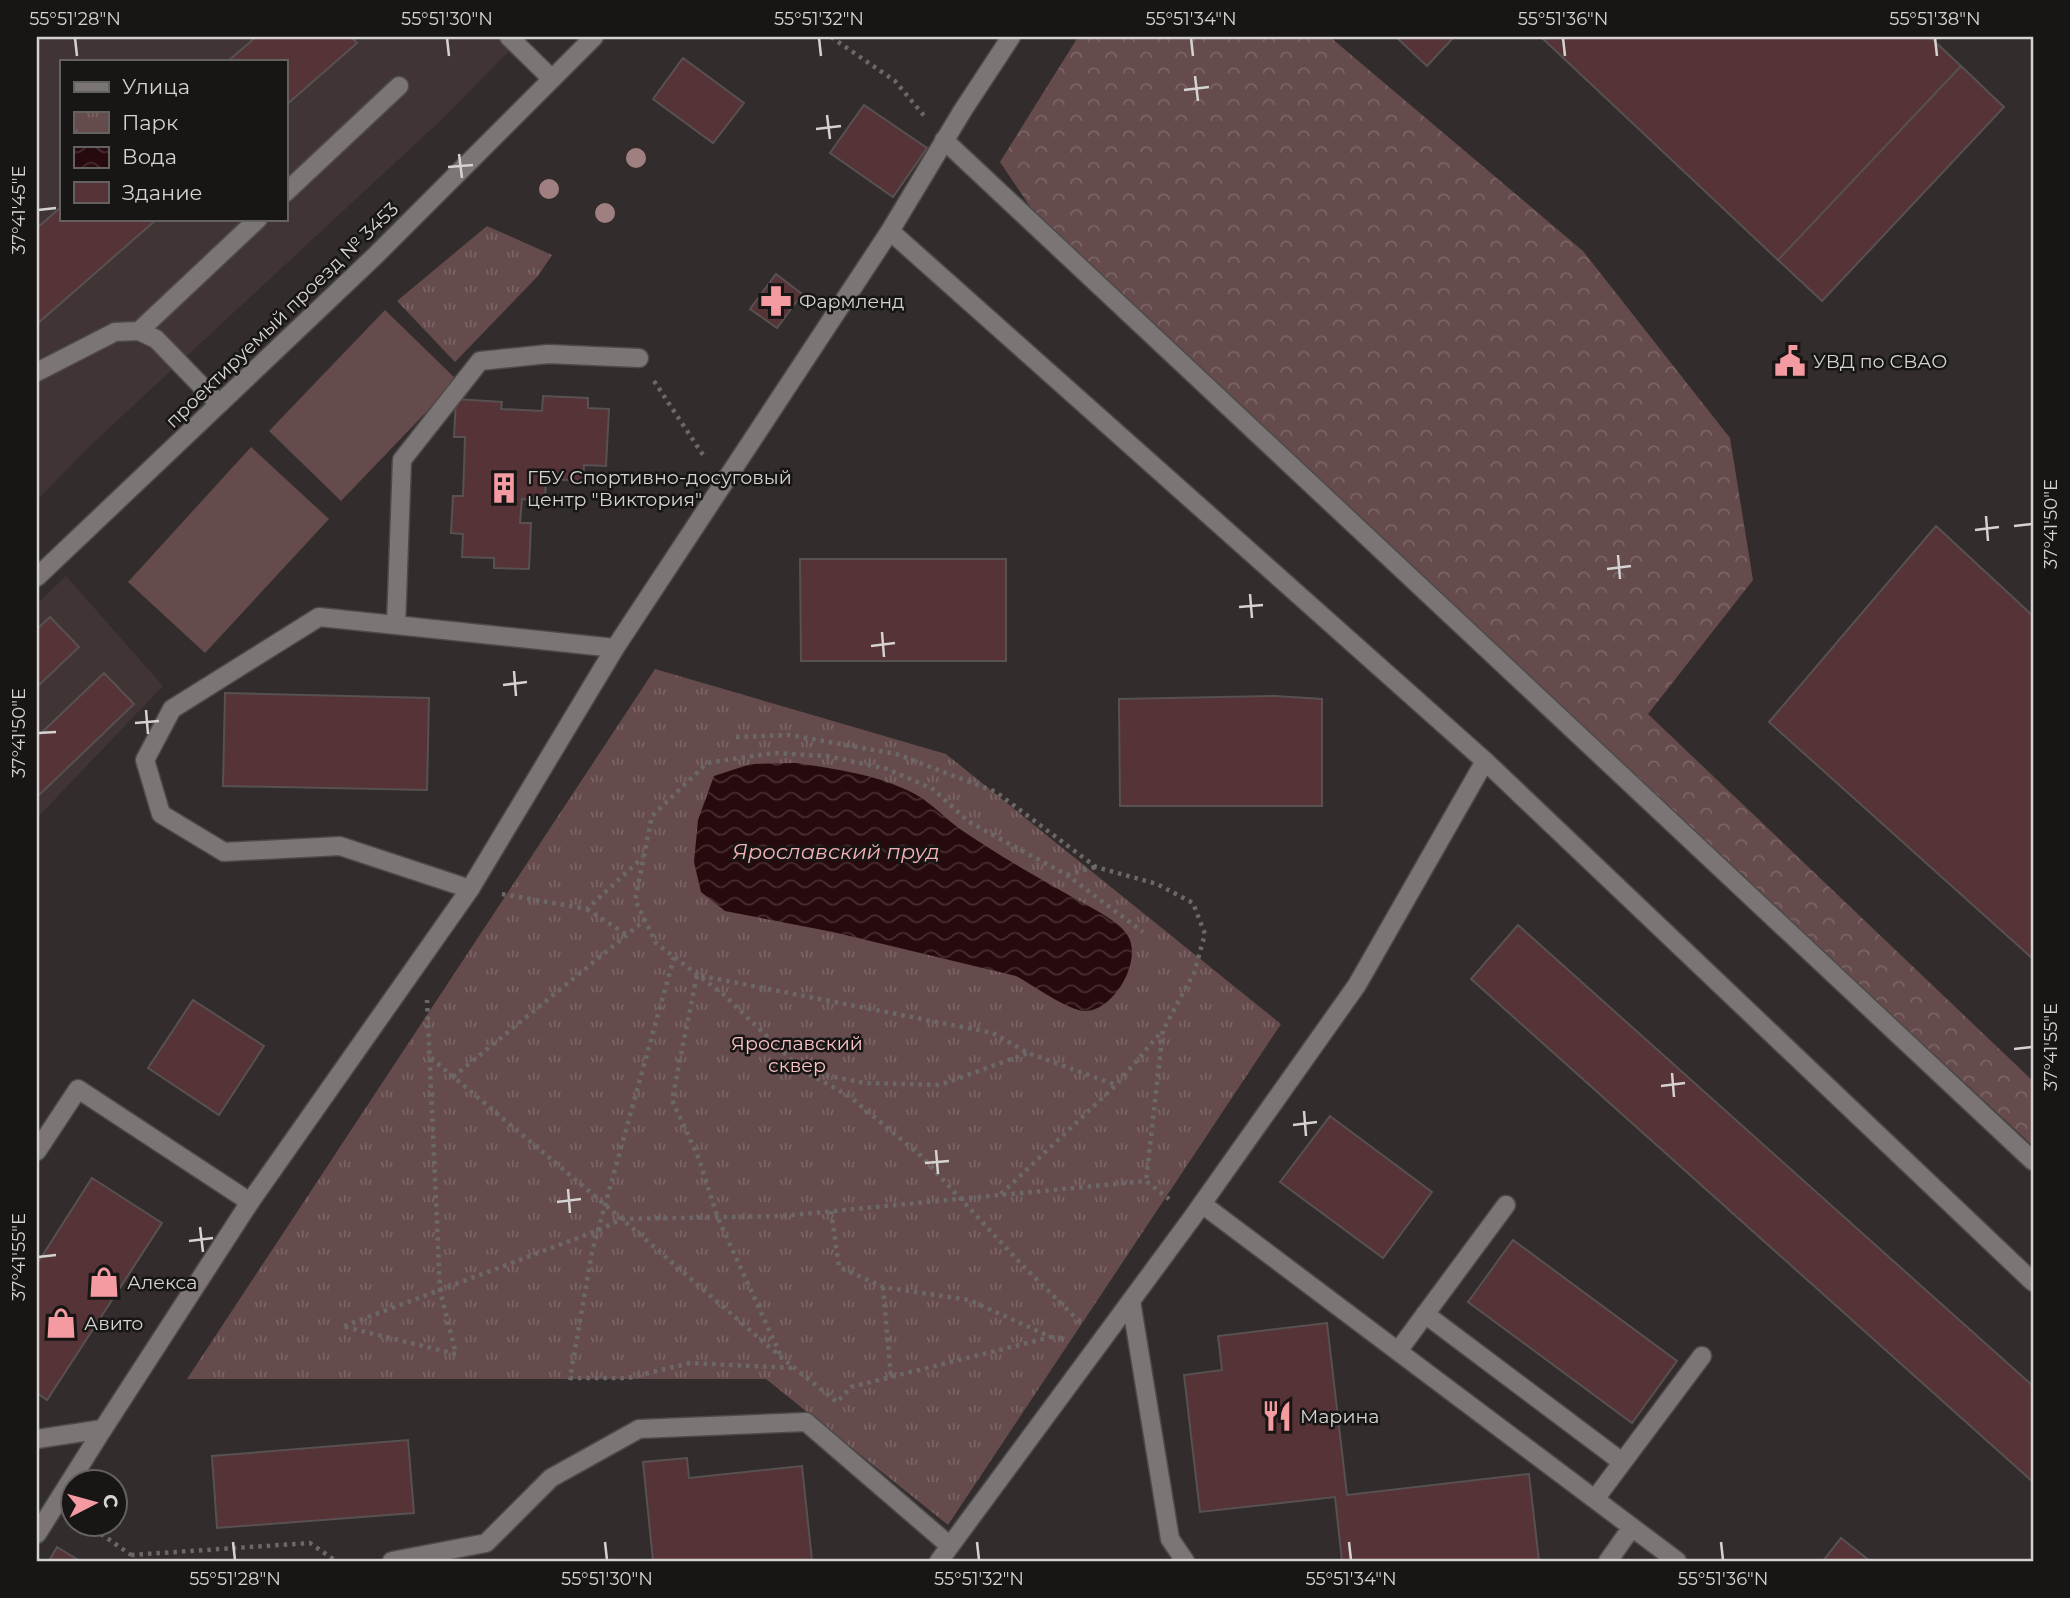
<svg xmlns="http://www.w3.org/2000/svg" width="2070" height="1598" viewBox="0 0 2070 1598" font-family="Montserrat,sans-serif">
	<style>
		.built { fill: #413435; fill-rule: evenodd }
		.forest { fill: url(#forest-crowns) }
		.park { fill: url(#park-tufts) }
		.garden { fill: #654b4c }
		.water { fill: url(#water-waves) }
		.building { fill: #553336; stroke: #575151; stroke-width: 2 }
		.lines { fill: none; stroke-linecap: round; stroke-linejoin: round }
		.lane-casing { stroke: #4e4a4a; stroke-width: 21 }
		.street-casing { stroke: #4e4a4a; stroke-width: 21 }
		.path { stroke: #6d6868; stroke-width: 4.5; stroke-dasharray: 3.5 5; stroke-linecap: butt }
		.lane { stroke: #7b7575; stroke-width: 18 }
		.street { stroke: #7b7575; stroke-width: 18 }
		.tree { fill: #a07f81 }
		.ticks { fill: none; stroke: #d5d2d2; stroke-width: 2.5 }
		.labels { text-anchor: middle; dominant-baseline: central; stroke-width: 5; stroke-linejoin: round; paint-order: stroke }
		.poi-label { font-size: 19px; fill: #d5d2d2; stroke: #181515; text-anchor: start }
		.street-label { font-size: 19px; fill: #d5d2d2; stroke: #181515 }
		.park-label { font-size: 19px; fill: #fac3c6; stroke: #181515 }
		.water-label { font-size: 21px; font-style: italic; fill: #f6b2b6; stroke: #181515 }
		.neatline { fill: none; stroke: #d5d2d2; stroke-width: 2.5 }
		.ticks-label { font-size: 18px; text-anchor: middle; fill: #d5d2d2 }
	</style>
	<defs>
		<pattern id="forest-crowns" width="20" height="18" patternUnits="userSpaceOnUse" patternTransform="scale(1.75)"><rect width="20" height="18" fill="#654b4c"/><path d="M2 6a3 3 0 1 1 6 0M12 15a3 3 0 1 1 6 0" fill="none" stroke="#7a6465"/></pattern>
		<pattern id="park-tufts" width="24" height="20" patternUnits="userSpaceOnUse" patternTransform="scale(1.75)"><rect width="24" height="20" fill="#654b4c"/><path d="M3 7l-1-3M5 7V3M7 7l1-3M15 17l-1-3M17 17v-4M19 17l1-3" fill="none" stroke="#7a6465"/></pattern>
		<pattern id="water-waves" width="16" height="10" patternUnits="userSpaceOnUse" patternTransform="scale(1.75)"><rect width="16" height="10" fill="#270a0e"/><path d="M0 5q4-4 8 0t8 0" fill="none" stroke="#452d30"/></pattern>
	</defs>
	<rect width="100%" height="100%" fill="#322c2c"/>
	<path class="built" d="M 37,37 L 523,37 L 439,122 L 92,444 L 37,500 ZM 61,61 L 285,61 L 285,219 L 61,219 Z
		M 66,576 L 163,686 L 37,818 L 37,604 Z"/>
	<path class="forest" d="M 1078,37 L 1330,37 L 1583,251 L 1730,438 L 1753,580 L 1648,714 L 2033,1081 L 2033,1146 L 1045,229 L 1000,162 Z"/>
	<path class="park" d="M 487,226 L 552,255 L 538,276 L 455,362 L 397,301 Z
		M 655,669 L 946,754 L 1281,1024 L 948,1525 L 766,1379 L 187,1379 Z"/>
	<path class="garden" d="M 385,310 L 457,380 L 341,501 L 269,431 Z
		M 251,447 L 329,519 L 205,653 L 128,582 Z"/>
	<path class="water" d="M 796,763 C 835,769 874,774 909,791 C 928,799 943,817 960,829 C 999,856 1042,880 1083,903 C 1097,911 1116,920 1126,933 C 1145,957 1115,1010 1086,1011 C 1070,1012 1033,985 1016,976 L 833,932 L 725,911 L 701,892 L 694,862 L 698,820 L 714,776 L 751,764 Z"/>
	<path class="building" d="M 256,37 L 351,37 L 357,43 L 285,106 L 285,61 L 228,61 Z
		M 1396,37 L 1454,37 L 1427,66 Z
		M 1541,37 L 1930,37 L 1961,66 L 1778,260 Z
		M 683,58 L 744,103 L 713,143 L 653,99 Z
		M 1961,66 L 2004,107 L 1822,301 L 1778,260 Z
		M 864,105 L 927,148 L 893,197 L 830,153 Z
		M 61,207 L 61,219 L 157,219 L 37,324 L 37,228 Z
		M 776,274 L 802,294 L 777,328 L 750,309 Z
		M 543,396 L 588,398 L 588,408 L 609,409 L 606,466 L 584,465 L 583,481 L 546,479 L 545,501 L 522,499 L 520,523 L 531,523 L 529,569 L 494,568 L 494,558 L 462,557 L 463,534 L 451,533 L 453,496 L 463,496 L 464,467 L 465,437 L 454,437 L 456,399 L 502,402 L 501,409 L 542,411 Z
		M 1936,526 L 2033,616 L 2033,959 L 1769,722 Z
		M 800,559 L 1006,559 L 1006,661 L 801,661 Z
		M 50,617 L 79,647 L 37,687 L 37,629 Z
		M 104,673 L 134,704 L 37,797 L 37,737 Z
		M 225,693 L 429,698 L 427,790 L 223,786 Z
		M 1275,696 L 1322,699 L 1322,806 L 1120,806 L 1119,699 Z
		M 1518,925 L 2033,1386 L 2033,1482 L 1471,979 Z
		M 193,1000 L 264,1046 L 219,1115 L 148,1068 Z
		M 1330,1116 L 1432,1192 L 1383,1258 L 1280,1182 Z
		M 92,1178 L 162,1223 L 47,1400 L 37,1393 L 37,1264 Z
		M 1513,1240 L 1677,1361 L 1632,1423 L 1468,1302 Z
		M 1327,1323 L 1347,1495 L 1529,1474 L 1539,1561 L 1342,1561 L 1335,1497 L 1200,1512 L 1184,1375 L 1222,1370 L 1218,1336 Z
		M 408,1440 L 414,1513 L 217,1528 L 212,1456 Z
		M 687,1458 L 689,1478 L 802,1466 L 812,1561 L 653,1561 L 643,1462 Z
		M 1841,1538 L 1870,1561 L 1823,1561 Z
		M 57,1547 L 80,1561 L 49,1561 Z"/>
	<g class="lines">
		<defs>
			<path id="lane" d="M 509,37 L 552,79
				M 285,193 L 399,86
				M 139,331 L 258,219
				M 37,372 L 115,332 L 139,331 L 156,339 L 219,404
				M 396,625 L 402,460 L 480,361 L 548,354 L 639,358
				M 1485,761 L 2033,1282
				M 470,889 L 340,846 L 224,852 L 161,814 L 145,760 L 172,709 L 319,617 L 615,648
				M 37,1151 L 78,1089 L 250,1202
				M 1202,1204 L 1677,1561
				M 1131,1301 L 1170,1539 L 1185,1561
				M 1425,1314 L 1622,1462
				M 1398,1351 L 1506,1205
				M 37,1439 L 103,1429
				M 1595,1499 L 1702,1356
				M 37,1534 L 103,1429
				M 392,1561 L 486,1543 L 551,1478 L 639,1429 L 806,1422 L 950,1546
				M 1608,1561 L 1632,1527"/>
			<path id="street" d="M 944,140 L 2033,1161
				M 890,231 L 1485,761 L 1357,985 L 1192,1218 L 939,1561
				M 37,577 L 375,256 L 594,37
				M 103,1429 L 250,1202 L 470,889 L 615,648 L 890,231 L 963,110 L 1011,37"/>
		</defs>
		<use href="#lane" class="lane-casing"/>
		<use href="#street" class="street-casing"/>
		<path class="path" d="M 831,37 L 895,81 L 926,118
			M 654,381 L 705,458
			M 736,737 L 790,735 L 896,754 L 996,792 L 1096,867 L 1157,884 L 1193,903 L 1205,934 L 1194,973 L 1163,1030 L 1146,1181
			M 1067,875 L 1095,867
			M 502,894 L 587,909 L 643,857
			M 587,909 L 627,935
			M 674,957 L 592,1252 L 570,1378 L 628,1378 L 690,1363 L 793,1368
			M 431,1058 L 622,1219 L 782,1358 L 837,1402 L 851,1387 L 1051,1337 L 969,1300 L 883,1287 L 839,1267 L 831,1211
			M 809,1072 L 865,1083 L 940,1085 L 1028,1053
			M 453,1077 L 645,920
			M 1001,1194 L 1116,1085 L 1162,1031
			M 883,1287 L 891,1377
			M 1080,1322 L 1023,1266 L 920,1155 L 849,1096 L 802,1070 L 724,995 L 656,943 L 635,900 L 652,816 L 707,763 L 773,753 L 827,756 L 887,769 L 933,789 L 969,822 L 1067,875 L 1143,932
			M 344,1326 L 599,1230 L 622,1219 L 782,1216 L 1146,1181 L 1169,1199
			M 345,1327 L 456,1354 L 440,1290 L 427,1000
			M 1051,1337 L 1068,1339
			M 780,1354 L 717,1216 L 699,1159 L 672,1100 L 697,975 L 993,1033 L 1028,1053 L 1116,1085
			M 87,1524 L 131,1555 L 135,1561
			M 131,1555 L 310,1543 L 336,1561"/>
		<use href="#lane" class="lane"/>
		<use href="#street" class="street"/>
	</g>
	<g class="tree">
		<circle cx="636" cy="158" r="10"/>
		<circle cx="549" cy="189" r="10"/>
		<circle cx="605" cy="213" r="10"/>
	</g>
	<path class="ticks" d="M 75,38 L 77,56M 447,38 L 449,56M 819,38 L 821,56M 1191,38 L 1193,56M 1563,38 L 1565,56M 1935,38 L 1937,56M 1195,76 L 1198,101M 1184,90 L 1209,87M 827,115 L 830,139M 816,129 L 841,126M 459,154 L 462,178M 448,167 L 473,165M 38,210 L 56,208M 1986,516 L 1988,541M 2014,526 L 2032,524M 1975,530 L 1999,527M 1618,555 L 1620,579M 1607,569 L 1631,566M 1250,594 L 1252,618M 1239,607 L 1263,605M 882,632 L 884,657M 871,646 L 895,643M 514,671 L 516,696M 503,685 L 527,682M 146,710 L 148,734M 135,723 L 159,721M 38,733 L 56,732M 2014,1049 L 2032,1047M 1672,1073 L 1674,1097M 1661,1086 L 1685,1083M 1304,1111 L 1306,1136M 1293,1125 L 1317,1122M 936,1150 L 938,1174M 925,1163 L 949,1161M 568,1189 L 570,1213M 557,1202 L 581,1199M 200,1227 L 203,1252M 189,1241 L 213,1238M 38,1257 L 56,1255M 233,1542 L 235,1560M 605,1542 L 607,1560M 977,1542 L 979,1560M 1349,1542 L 1351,1560M 1721,1542 L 1723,1560"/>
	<defs>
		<symbol id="pharmacy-bare" viewBox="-9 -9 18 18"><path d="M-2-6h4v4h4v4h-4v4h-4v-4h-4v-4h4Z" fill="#f49aa1" stroke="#181515" stroke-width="2.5" paint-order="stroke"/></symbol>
		<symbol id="civic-bare" viewBox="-9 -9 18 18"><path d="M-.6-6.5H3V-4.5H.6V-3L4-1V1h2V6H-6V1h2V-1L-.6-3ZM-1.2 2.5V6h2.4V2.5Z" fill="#f49aa1" stroke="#181515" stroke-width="2.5" paint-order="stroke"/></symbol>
		<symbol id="building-bare" viewBox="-9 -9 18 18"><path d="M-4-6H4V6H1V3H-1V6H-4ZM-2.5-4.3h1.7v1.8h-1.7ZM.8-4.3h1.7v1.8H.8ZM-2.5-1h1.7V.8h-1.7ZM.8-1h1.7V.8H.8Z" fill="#f49aa1" stroke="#181515" stroke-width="2.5" paint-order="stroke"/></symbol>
		<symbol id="shop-bare" viewBox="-9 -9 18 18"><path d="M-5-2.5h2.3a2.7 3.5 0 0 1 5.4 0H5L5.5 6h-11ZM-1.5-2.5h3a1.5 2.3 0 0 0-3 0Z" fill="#f49aa1" stroke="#181515" stroke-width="2.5" paint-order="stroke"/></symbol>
		<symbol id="restaurant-bare" viewBox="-9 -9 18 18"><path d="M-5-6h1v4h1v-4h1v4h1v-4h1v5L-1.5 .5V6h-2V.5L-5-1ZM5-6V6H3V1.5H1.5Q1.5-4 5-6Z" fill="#f49aa1" stroke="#181515" stroke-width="2.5" paint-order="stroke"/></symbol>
	</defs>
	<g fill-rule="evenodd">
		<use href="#pharmacy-bare" x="754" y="279" width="44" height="44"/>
		<use href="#civic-bare" x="1768" y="339" width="44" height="44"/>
		<use href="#building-bare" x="482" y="466" width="44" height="44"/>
		<use href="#shop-bare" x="82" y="1260" width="44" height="44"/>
		<use href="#shop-bare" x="39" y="1301" width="44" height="44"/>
		<use href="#restaurant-bare" x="1255" y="1394" width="44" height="44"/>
	</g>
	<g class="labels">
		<g class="poi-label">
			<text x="799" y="301">Фармленд</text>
			<text x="1813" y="361">УВД по СВАО</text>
			<text x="527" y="477">ГБУ Спортивно-досуговый<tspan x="527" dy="22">центр "Виктория"</tspan></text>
			<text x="127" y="1282">Алекса</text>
			<text x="84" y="1323">Авито</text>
			<text x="1300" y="1416">Марина</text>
		</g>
		<g class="street-label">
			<text transform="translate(282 315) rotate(-44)">проектируемый проезд № 3453</text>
		</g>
		<g class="park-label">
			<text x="797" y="1043">Ярославский<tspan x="797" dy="22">сквер</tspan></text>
		</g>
		<g class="water-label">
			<text x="836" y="851">Ярославский пруд</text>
		</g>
	</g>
	<rect width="2070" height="1598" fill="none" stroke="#181515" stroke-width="77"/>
	<rect x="60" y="60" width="228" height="161" fill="#181515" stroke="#646161" stroke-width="2"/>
	<rect x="74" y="82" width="35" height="10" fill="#7b7575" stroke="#646161" stroke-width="2"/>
	<text x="122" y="94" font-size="21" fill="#d5d2d2">Улица</text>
	<rect x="74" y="112" width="35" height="21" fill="url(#park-tufts)" stroke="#646161" stroke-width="2"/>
	<text x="122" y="130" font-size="21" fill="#d5d2d2">Парк</text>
	<rect x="74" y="147" width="35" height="21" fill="url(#water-waves)" stroke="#646161" stroke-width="2"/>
	<text x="122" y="164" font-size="21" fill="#d5d2d2">Вода</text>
	<rect x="74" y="182" width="35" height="21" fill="#553336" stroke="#646161" stroke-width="2"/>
	<text x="122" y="200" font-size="21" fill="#d5d2d2">Здание</text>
	<g transform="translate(94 1503) rotate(84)"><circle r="33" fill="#181515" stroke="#646161" stroke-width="2"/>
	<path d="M0-5L12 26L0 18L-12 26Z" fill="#f49aa1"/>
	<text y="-10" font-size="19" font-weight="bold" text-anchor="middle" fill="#d5d2d2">С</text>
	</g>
	<rect x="38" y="38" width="1994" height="1522" class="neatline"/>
	<g class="ticks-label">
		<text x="75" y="25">55°51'28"N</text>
		<text x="447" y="25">55°51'30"N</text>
		<text x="819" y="25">55°51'32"N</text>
		<text x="1191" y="25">55°51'34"N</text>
		<text x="1563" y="25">55°51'36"N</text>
		<text x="1935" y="25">55°51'38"N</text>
		<text transform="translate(19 210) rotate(-90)" y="6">37°41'45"E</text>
		<text transform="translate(2051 524) rotate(-90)" y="6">37°41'50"E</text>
		<text transform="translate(19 733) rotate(-90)" y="6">37°41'50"E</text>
		<text transform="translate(2051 1047) rotate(-90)" y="6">37°41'55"E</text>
		<text transform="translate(19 1257) rotate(-90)" y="6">37°41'55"E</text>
		<text x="235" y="1585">55°51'28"N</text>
		<text x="607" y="1585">55°51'30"N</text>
		<text x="979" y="1585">55°51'32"N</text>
		<text x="1351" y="1585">55°51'34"N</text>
		<text x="1723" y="1585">55°51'36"N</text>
	</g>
</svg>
